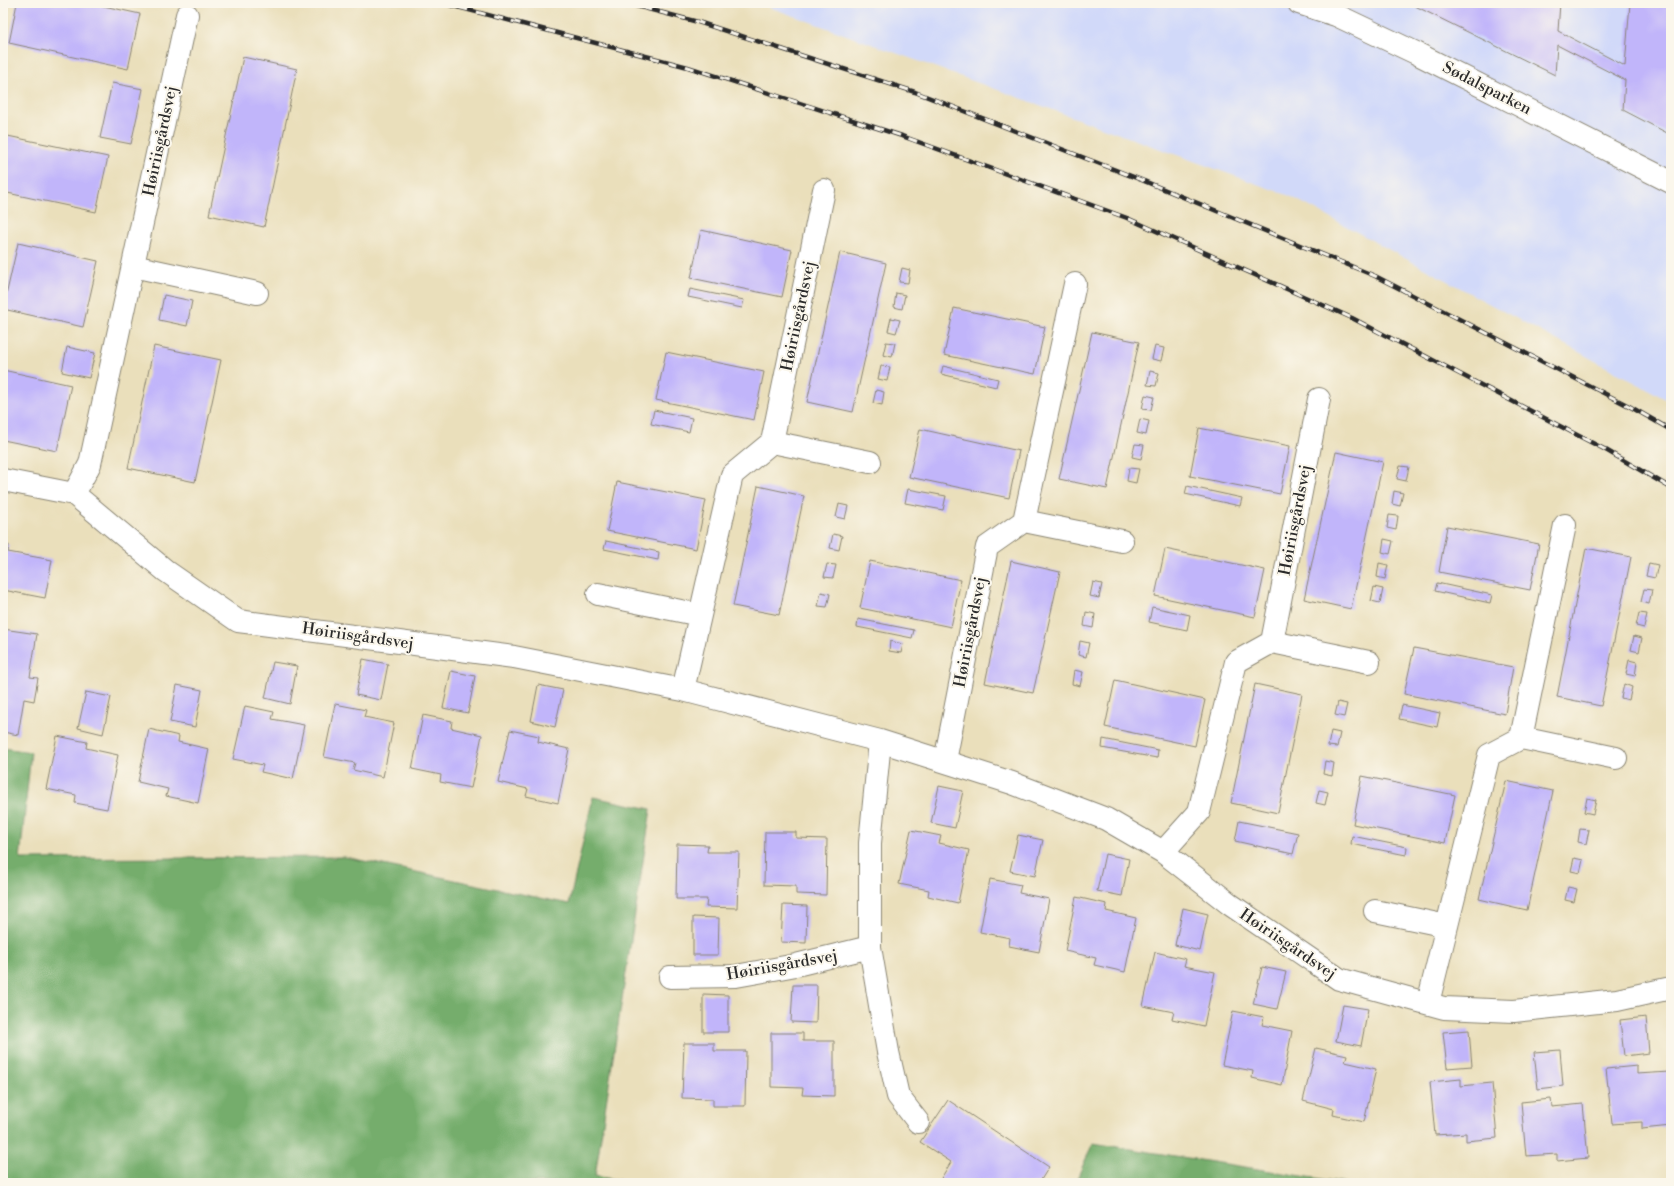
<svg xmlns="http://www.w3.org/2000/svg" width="1674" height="1186" viewBox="0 0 1674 1186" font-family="'Libre Bodoni',serif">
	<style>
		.built { fill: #d1d9f9 }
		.forest { fill: #74ad6c; stroke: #506c4c }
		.building { fill: #c1b5fa }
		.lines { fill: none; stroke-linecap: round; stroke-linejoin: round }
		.street-casing { stroke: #8a8573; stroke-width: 24 }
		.street { stroke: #fff; stroke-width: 22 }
		.rail-casing { stroke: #2b2b2b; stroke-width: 4.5 }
		.rail { stroke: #fbf7ec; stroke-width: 3; stroke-dasharray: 9; stroke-linecap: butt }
		.labels { text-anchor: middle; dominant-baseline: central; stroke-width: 4; stroke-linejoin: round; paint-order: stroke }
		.street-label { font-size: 16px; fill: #2b2b2b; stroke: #fbf7ec }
	</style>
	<rect width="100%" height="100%" fill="#fbf7ec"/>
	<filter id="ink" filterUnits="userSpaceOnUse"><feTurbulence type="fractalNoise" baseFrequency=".025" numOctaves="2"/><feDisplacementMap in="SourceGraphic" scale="8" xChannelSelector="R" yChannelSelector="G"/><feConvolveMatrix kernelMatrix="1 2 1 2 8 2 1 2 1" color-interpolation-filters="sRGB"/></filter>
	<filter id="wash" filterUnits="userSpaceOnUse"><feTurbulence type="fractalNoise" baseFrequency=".012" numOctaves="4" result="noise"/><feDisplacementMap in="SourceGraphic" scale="16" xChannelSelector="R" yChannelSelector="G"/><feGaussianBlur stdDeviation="0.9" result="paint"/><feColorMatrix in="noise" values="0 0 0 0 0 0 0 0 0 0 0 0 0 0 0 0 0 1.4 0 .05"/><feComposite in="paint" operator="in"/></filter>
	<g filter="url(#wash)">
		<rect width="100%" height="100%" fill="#eadfbb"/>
		<path class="built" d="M 758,3 L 1671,3 L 1671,402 L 1290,196 Z"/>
		<path class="forest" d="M 3,748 L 31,752 L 20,859 L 345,857 L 569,904 L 593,797 L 651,809 L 595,1176 L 635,1183 L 3,1183 Z
			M 1093,1143 L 1346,1183 L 1075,1183 Z"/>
		<g id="blocks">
			<path class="building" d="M 17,3 L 90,3 L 140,14 L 128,69 L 9,43 Z
				M 1409,3 L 1560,3 L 1558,31 L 1625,66 L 1630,3 L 1671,3 L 1671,135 L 1623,110 L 1625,80 L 1557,45 L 1555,75 Z
				M 243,57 L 297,69 L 264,227 L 209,215 Z
				M 112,83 L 143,89 L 131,144 L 100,138 Z
				M 3,135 L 108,157 L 96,212 L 3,192 Z
				M 701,230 L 792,250 L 782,297 L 691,278 Z
				M 18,243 L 98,261 L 83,327 L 3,309 Z
				M 840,252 L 886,263 L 853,412 L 807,402 Z
				M 902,268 L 910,270 L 908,283 L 899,282 Z
				M 690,289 L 744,300 L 742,308 L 688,297 Z
				M 896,293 L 905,295 L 902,309 L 894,307 Z
				M 164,295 L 192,301 L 187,326 L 159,320 Z
				M 954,308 L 1045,327 L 1035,374 L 944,355 Z
				M 891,318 L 900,320 L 896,333 L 888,331 Z
				M 1092,332 L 1139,342 L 1107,489 L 1059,479 Z
				M 886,342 L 895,343 L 892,357 L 883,355 Z
				M 154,346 L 221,360 L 195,482 L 128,468 Z
				M 1155,346 L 1164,348 L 1161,361 L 1152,359 Z
				M 67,347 L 95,353 L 89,378 L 62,372 Z
				M 666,352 L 764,372 L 754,420 L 656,400 Z
				M 881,366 L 890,367 L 887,381 L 878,379 Z
				M 943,366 L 998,379 L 996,387 L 941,374 Z
				M 3,370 L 71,385 L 57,451 L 3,440 Z
				M 1150,371 L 1159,373 L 1156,386 L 1147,385 Z
				M 876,390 L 884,392 L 882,405 L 873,403 Z
				M 1145,395 L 1154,397 L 1151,410 L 1142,409 Z
				M 654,410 L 692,418 L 689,432 L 651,424 Z
				M 1140,419 L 1149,421 L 1146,435 L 1137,433 Z
				M 1199,428 L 1290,446 L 1280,494 L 1190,476 Z
				M 920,429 L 1019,451 L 1009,498 L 909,477 Z
				M 1135,444 L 1144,445 L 1141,459 L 1132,457 Z
				M 1336,452 L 1383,462 L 1351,609 L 1304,599 Z
				M 1400,466 L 1409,467 L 1406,481 L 1397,479 Z
				M 1129,468 L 1139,469 L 1136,483 L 1127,481 Z
				M 617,482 L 706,500 L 696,549 L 607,531 Z
				M 758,486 L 804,496 L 779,615 L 733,606 Z
				M 1187,486 L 1242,498 L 1240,506 L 1185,494 Z
				M 908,489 L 946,496 L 943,510 L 905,503 Z
				M 1394,491 L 1403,493 L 1400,506 L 1392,504 Z
				M 839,504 L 848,506 L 845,519 L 836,517 Z
				M 1389,515 L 1398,516 L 1396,530 L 1387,528 Z
				M 1447,526 L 1539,544 L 1530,590 L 1439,572 Z
				M 833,534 L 842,536 L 839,550 L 830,548 Z
				M 1384,539 L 1393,541 L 1390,554 L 1382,552 Z
				M 606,541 L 659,552 L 658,560 L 604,549 Z
				M 3,543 L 9,545 L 8,552 L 52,560 L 45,598 L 3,590 Z
				M 1586,548 L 1631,557 L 1601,706 L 1557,697 Z
				M 1165,549 L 1265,570 L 1255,617 L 1155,596 Z
				M 870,561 L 961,580 L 951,627 L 860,608 Z
				M 1011,561 L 1060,572 L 1033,693 L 985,683 Z
				M 1379,563 L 1388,565 L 1385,579 L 1377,577 Z
				M 1649,563 L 1658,565 L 1655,578 L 1646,576 Z
				M 827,564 L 836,565 L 833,578 L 824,577 Z
				M 1093,582 L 1102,584 L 1099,598 L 1090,596 Z
				M 1437,583 L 1492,595 L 1490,603 L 1435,591 Z
				M 1374,587 L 1383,589 L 1380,603 L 1371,601 Z
				M 1644,589 L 1652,590 L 1649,604 L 1641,602 Z
				M 821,592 L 830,594 L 827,607 L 818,606 Z
				M 1152,607 L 1190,615 L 1187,630 L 1149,622 Z
				M 1086,612 L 1095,614 L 1093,628 L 1084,626 Z
				M 1639,613 L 1647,614 L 1644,628 L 1636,626 Z
				M 858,619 L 914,630 L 912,638 L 857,627 Z
				M 3,629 L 37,634 L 30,677 L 38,678 L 34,701 L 24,699 L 18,735 L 3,732 Z
				M 1634,636 L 1642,638 L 1639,652 L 1631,650 Z
				M 890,641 L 903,644 L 901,653 L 889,651 Z
				M 1080,641 L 1089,643 L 1086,657 L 1078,655 Z
				M 1414,648 L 1513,667 L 1505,714 L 1404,694 Z
				M 363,659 L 388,664 L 381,700 L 356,695 Z
				M 1629,660 L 1637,662 L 1635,676 L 1626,674 Z
				M 273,662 L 297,666 L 290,704 L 265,698 Z
				M 1074,670 L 1083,672 L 1080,686 L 1072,684 Z
				M 451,671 L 475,676 L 468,713 L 443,708 Z
				M 1115,680 L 1205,700 L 1195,746 L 1105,727 Z
				M 1255,684 L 1302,694 L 1278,813 L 1231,803 Z
				M 1624,684 L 1632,687 L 1629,700 L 1621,698 Z
				M 177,685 L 202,690 L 195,727 L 170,722 Z
				M 538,685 L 563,690 L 555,727 L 531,721 Z
				M 86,692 L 111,697 L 103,734 L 78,728 Z
				M 1338,702 L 1347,704 L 1344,717 L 1335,715 Z
				M 335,704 L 366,710 L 364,717 L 394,723 L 383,777 L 353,770 L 355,763 L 324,757 Z
				M 1402,705 L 1440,713 L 1437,727 L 1399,719 Z
				M 245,706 L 274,712 L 272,719 L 304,725 L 293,779 L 261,772 L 263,765 L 233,759 Z
				M 423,715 L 452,721 L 451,728 L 482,735 L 471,788 L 440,782 L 441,775 L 412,769 Z
				M 149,729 L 179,736 L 178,742 L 209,749 L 198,803 L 166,796 L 168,789 L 138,782 Z
				M 510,730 L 539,736 L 538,742 L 569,749 L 558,803 L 526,796 L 528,789 L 498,782 Z
				M 1331,731 L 1340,733 L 1337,747 L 1328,746 Z
				M 57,736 L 87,742 L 86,748 L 118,755 L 107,809 L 75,803 L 76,795 L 46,789 Z
				M 1103,739 L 1158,750 L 1157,758 L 1102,748 Z
				M 1325,761 L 1334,763 L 1332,776 L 1323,774 Z
				M 1362,776 L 1455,795 L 1445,843 L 1353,824 Z
				M 1506,781 L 1553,791 L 1527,910 L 1479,899 Z
				M 939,786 L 963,791 L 955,828 L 931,823 Z
				M 1319,790 L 1328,792 L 1325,805 L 1316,803 Z
				M 1587,798 L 1596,800 L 1593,814 L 1584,812 Z
				M 1239,821 L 1298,833 L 1293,854 L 1235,841 Z
				M 1580,829 L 1589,830 L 1586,844 L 1578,842 Z
				M 911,830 L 941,836 L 939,843 L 969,850 L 958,903 L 928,896 L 929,890 L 899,884 Z
				M 765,832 L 796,832 L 796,838 L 827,839 L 826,895 L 796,894 L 796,886 L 764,885 Z
				M 1018,835 L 1043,840 L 1035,876 L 1010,871 Z
				M 1352,836 L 1407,847 L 1406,855 L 1351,844 Z
				M 677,844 L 708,845 L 707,852 L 739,852 L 737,908 L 706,907 L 707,899 L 676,899 Z
				M 1105,854 L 1129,859 L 1122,896 L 1097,891 Z
				M 1574,858 L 1583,860 L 1580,873 L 1571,871 Z
				M 990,879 L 1021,885 L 1019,893 L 1049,899 L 1039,952 L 1009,946 L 1010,938 L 980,932 Z
				M 1568,887 L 1577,889 L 1574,902 L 1565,900 Z
				M 1076,897 L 1107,904 L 1106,911 L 1136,918 L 1125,972 L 1094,965 L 1096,958 L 1065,951 Z
				M 783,905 L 807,906 L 806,943 L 781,942 Z
				M 1183,908 L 1208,914 L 1200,951 L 1175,945 Z
				M 693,917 L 719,918 L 718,955 L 693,955 Z
				M 1155,952 L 1186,959 L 1184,966 L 1215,972 L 1204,1026 L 1172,1019 L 1174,1012 L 1143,1006 Z
				M 1262,967 L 1286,972 L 1277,1009 L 1253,1004 Z
				M 793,985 L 817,985 L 816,1023 L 791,1022 Z
				M 703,994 L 728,995 L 728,1032 L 703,1032 Z
				M 1343,1005 L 1368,1009 L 1361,1046 L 1336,1041 Z
				M 1233,1011 L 1264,1017 L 1262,1025 L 1292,1031 L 1282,1085 L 1252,1078 L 1253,1071 L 1222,1065 Z
				M 1646,1017 L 1649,1053 L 1624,1056 L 1620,1020 Z
				M 1469,1030 L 1472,1066 L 1447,1068 L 1443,1032 Z
				M 771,1033 L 803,1033 L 803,1041 L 834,1041 L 834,1096 L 802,1095 L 803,1088 L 771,1087 Z
				M 684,1043 L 714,1043 L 714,1051 L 746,1051 L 745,1106 L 713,1106 L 713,1099 L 682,1098 Z
				M 1316,1048 L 1347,1055 L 1345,1062 L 1376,1069 L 1364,1122 L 1333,1115 L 1334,1109 L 1303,1101 Z
				M 1560,1050 L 1563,1086 L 1538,1089 L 1534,1052 Z
				M 1637,1066 L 1637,1074 L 1669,1072 L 1671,1095 L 1671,1126 L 1642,1129 L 1642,1122 L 1612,1124 L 1606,1069 Z
				M 1461,1079 L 1461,1086 L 1492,1083 L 1497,1138 L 1466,1141 L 1466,1133 L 1435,1135 L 1430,1082 Z
				M 1551,1099 L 1552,1107 L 1583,1104 L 1588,1158 L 1557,1161 L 1557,1154 L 1526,1156 L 1521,1102 Z
				M 948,1100 L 1049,1167 L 1039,1183 L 944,1183 L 940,1180 L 951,1162 L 920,1142 Z"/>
		</g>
	</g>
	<g filter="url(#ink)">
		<use href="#blocks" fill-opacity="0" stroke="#8a8573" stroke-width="1"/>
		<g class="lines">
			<defs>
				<path id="street" d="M 1299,3 L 1336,15 L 1416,53 L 1671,182
					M 133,266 L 257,293
					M 772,442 L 870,462
					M 3,480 L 74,494 L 166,571 L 238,621 L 514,657 L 683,690 L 880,741 L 1012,783 L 1106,819 L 1163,852 L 1231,905 L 1339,979 L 1444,1008 L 1514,1011 L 1617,1000 L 1671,988
					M 74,494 L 90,464 L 187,15
					M 1024,521 L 1122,541
					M 598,594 L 700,615
					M 1272,642 L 1369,662
					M 683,690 L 732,475 L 772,442 L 824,190
					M 1521,738 L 1616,758
					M 880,741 L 870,843 L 870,947 L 888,1052 L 898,1096 L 918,1122
					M 945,761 L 987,547 L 1024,521 L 1075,284
					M 1163,852 L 1199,812 L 1236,662 L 1272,642 L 1319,399
					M 1375,911 L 1447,926
					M 670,977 L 736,976 L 796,965 L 870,947
					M 1428,1003 L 1489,755 L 1521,738 L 1565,525"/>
			</defs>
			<use href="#street" class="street-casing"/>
			<use href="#street" class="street"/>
			<defs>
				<path id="rail" d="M 442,3 L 688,67 L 902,136 L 1127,218 L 1352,318 L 1604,449 L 1671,488
					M 625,3 L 698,22 L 915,92 L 1144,181 L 1375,276 L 1629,406 L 1671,430"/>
			</defs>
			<use href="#rail" class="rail-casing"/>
			<use href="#rail" class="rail"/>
		</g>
	</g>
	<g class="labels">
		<g class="street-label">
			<text transform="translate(1487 88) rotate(27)">Sødalsparken</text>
			<text transform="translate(160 141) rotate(-78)">Høiriisgårdsvej</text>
			<text transform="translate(798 316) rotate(-78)">Høiriisgårdsvej</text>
			<text transform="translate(1295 520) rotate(-79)">Høiriisgårdsvej</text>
			<text transform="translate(970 632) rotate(-79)">Høiriisgårdsvej</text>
			<text transform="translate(358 636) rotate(8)">Høiriisgårdsvej</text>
			<text transform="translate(1288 944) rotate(34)">Høiriisgårdsvej</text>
			<text transform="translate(782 965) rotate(-10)">Høiriisgårdsvej</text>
		</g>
	</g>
	<rect width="1674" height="1186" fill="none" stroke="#fbf7ec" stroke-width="16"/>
</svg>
